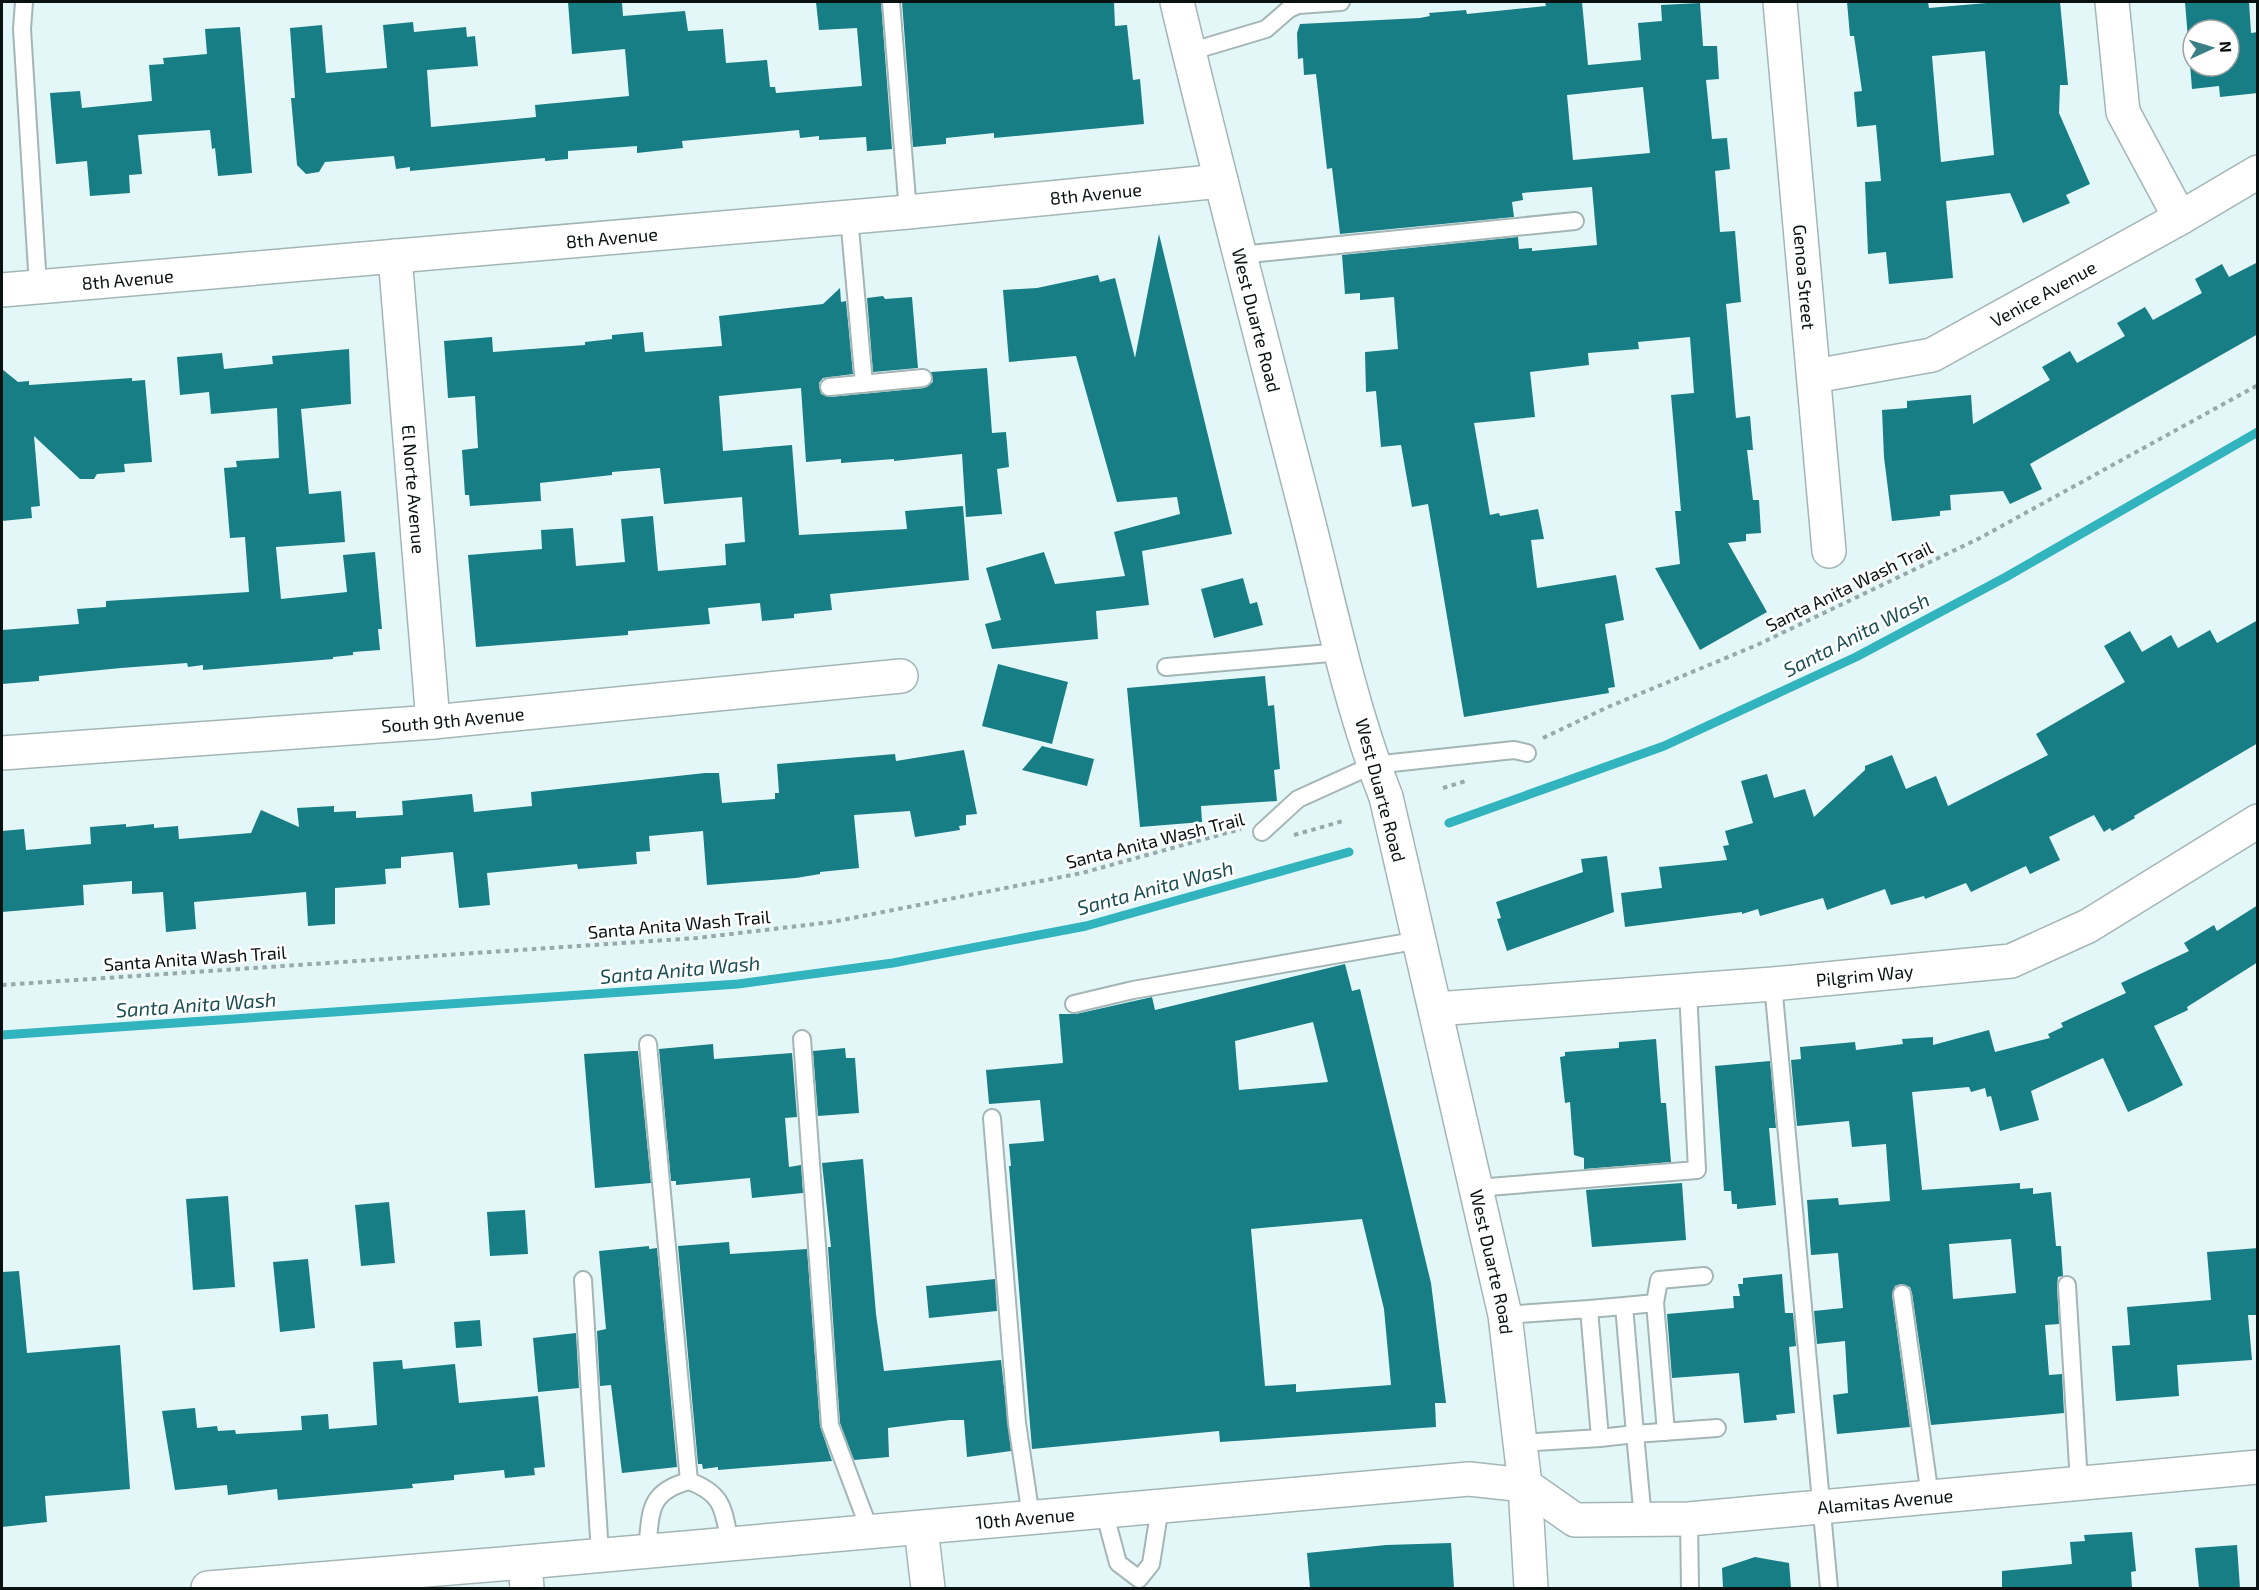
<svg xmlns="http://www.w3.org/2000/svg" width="2259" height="1590" viewBox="0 0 2259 1590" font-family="'Exo 2',sans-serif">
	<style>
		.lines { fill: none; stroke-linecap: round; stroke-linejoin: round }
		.stream { stroke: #31b4bd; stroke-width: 9 }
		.building { fill: #177e85; fill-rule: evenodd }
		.lane-casing { stroke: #a4b5b6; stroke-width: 20 }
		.street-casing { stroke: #a4b5b6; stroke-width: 36 }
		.secondary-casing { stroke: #a4b5b6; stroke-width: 36 }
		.path { stroke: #99a8a9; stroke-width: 4; stroke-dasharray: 4.5 4.5; stroke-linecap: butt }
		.lane { stroke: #fff; stroke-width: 16 }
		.street { stroke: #fff; stroke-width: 33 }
		.secondary { stroke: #fff; stroke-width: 33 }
		.secondary-bridge-casing { stroke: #a4b5b6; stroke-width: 36; stroke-linecap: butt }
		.secondary-bridge { stroke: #fff; stroke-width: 33 }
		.labels { text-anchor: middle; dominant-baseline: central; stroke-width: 5; stroke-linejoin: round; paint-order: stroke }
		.street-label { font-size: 18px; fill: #0a1111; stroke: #fff }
		.water-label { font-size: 20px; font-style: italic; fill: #194f53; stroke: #fff }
	</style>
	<rect width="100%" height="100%" fill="#e4f7f8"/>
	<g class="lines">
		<path class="stream" d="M 1449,823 L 1664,746 L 1856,657 L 2006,577 L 2258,432
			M 2,1035 L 738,984 L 893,963 L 1086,926 L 1349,852"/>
	</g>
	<path class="building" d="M 568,2 L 622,2 L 623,16 L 685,11 L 688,31 L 723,29 L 726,63 L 767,60 L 770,87 L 775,87 L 776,93 L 862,86 L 857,28 L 819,30 L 816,2 L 881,2 L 892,149 L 867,151 L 866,137 L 819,140 L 819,136 L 800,138 L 799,130 L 682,141 L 683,148 L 637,153 L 637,146 L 568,151 L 568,159 L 545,161 L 545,158 L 410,171 L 410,167 L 396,169 L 394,156 L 325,162 L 319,172 L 306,174 L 297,165 L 291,98 L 295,98 L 290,28 L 322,25 L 326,73 L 387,68 L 383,25 L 413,22 L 414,32 L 466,27 L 467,37 L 475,36 L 478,66 L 427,70 L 431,127 L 536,117 L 535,105 L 629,96 L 625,49 L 572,54 Z
		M 902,2 L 1114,2 L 1115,26 L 1127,25 L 1133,80 L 1140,79 L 1144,124 L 994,138 L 994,133 L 946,138 L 946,144 L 913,147 Z
		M 1545,2 L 1582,2 L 1588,65 L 1641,60 L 1638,23 L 1662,21 L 1661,5 L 1700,3 L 1703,46 L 1717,46 L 1719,79 L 1706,80 L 1712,139 L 1727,138 L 1730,169 L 1715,171 L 1720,232 L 1735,231 L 1741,302 L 1726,304 L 1735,407 L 1736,418 L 1750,416 L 1753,450 L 1747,450 L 1753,500 L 1759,500 L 1761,533 L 1746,534 L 1746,541 L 1728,543 L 1767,612 L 1700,650 L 1655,568 L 1680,564 L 1675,511 L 1681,511 L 1671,395 L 1694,393 L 1690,337 L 1638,342 L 1639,349 L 1588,353 L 1589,365 L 1530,372 L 1535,417 L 1474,423 L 1490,515 L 1499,513 L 1500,516 L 1538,509 L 1544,539 L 1531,540 L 1537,588 L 1616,575 L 1624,620 L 1605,624 L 1615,687 L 1608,688 L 1609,693 L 1464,717 L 1428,504 L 1412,507 L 1401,445 L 1381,447 L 1376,391 L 1366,392 L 1365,352 L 1398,349 L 1394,297 L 1360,300 L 1360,293 L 1345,294 L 1342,255 L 1518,237 L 1519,249 L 1532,248 L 1532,251 L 1597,245 L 1592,187 L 1522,193 L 1523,200 L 1512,202 L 1514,217 L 1340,234 L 1332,168 L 1327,169 L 1316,74 L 1304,75 L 1303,58 L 1298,59 L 1297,33 L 1300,24 L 1420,18 L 1430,16 L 1429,13 L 1466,10 L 1467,14 L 1546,6 ZM 1643,87 L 1650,153 L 1573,160 L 1567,95 Z
		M 1847,2 L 1928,2 L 1929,8 L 1998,2 L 2060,2 L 2068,85 L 2060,85 L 2059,113 L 2090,184 L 2066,195 L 2070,203 L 2023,223 L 2010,193 L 1946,201 L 1953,278 L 1889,284 L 1886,252 L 1868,254 L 1865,182 L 1881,181 L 1876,125 L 1857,127 L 1854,92 L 1862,91 L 1854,36 L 1850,36 ZM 1985,51 L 1994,155 L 1941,162 L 1932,56 Z
		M 2185,2 L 2249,2 L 2251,33 L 2258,32 L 2258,93 L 2220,97 L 2219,86 L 2192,89 ZM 2193,30 L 2229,30 L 2229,66 L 2193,66 Z
		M 240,27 L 252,173 L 218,176 L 215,148 L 212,149 L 210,130 L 138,135 L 142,174 L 129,175 L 130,193 L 90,196 L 87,161 L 56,164 L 50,93 L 80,91 L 82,108 L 152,101 L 149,65 L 164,64 L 163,58 L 207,54 L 205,29 Z
		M 1159,234 L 1232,534 L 1142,551 L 1149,605 L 1096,611 L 1098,639 L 992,649 L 985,624 L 1001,620 L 986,568 L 1044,552 L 1055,584 L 1125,576 L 1114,532 L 1180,514 L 1177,497 L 1117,502 L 1076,356 L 1009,362 L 1003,290 L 1037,288 L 1098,275 L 1100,282 L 1115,278 L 1135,358 Z
		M 2258,262 L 2258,334 L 2030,464 L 2042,489 L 2010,504 L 2003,491 L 1950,495 L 1951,510 L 1940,511 L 1940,516 L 1892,521 L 1884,457 L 1882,410 L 1907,408 L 1907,401 L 1971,395 L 1973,424 L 2050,380 L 2042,367 L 2070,351 L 2077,363 L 2125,336 L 2117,323 L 2145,307 L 2153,320 L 2202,293 L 2195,279 L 2222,264 L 2229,277 Z
		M 840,288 L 841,302 L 846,301 L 853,374 L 823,378 L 819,383 L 821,394 L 830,397 L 924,388 L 933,382 L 931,372 L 987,368 L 992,433 L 1006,432 L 1009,467 L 997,469 L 1002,514 L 966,517 L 962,454 L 894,461 L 894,459 L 841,463 L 841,459 L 806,462 L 801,388 L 719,396 L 723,451 L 792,445 L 799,535 L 907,529 L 905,511 L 963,506 L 969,580 L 830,594 L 832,610 L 794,614 L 794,618 L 762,621 L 760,603 L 708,608 L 710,624 L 628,631 L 628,635 L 476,647 L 468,555 L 542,549 L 541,530 L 573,528 L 576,566 L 625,562 L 621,519 L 653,516 L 658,571 L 726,565 L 725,544 L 745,542 L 742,497 L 664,504 L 660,468 L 612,472 L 612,475 L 540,483 L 541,501 L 470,506 L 469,495 L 465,495 L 462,450 L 478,448 L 475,396 L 448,398 L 444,341 L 492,337 L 493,352 L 585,345 L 585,342 L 612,339 L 612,335 L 643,332 L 645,352 L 722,346 L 719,316 L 823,304 Z
		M 883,296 L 885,299 L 912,297 L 918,368 L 873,372 L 867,298 Z
		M 349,349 L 351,404 L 301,409 L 309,494 L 341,491 L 345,542 L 276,547 L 281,599 L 347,592 L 343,555 L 375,552 L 382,629 L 378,629 L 380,650 L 353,652 L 353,655 L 333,657 L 333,659 L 203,670 L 203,665 L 188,667 L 187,663 L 121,668 L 39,676 L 39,681 L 2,684 L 2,630 L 79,624 L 77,609 L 106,607 L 106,601 L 249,592 L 245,537 L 230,538 L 224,468 L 237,467 L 236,461 L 279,458 L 277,408 L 211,414 L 209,392 L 180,395 L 177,357 L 222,353 L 224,369 L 273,364 L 272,356 Z
		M 2,369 L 18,382 L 29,381 L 29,385 L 132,378 L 132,381 L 145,380 L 152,462 L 124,464 L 125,472 L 97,474 L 94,479 L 80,479 L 34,436 L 40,506 L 31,507 L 32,518 L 2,521 Z
		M 1243,578 L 1250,604 L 1257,602 L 1263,625 L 1214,638 L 1201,589 Z
		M 2258,620 L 2258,743 L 2134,816 L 2135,818 L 2112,831 L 2110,828 L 2104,832 L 2094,815 L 2049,837 L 2060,860 L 2030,874 L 2026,866 L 1971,892 L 1966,883 L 1925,899 L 1924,896 L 1891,905 L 1885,889 L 1827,910 L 1823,898 L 1760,916 L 1758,909 L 1742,914 L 1742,912 L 1625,927 L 1621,893 L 1662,888 L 1659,867 L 1727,860 L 1723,846 L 1729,845 L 1725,831 L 1753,823 L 1741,781 L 1767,774 L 1774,798 L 1805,789 L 1814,817 L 1865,770 L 1865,766 L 1892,755 L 1906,789 L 1936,776 L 1948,806 L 2048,755 L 2036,734 L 2125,682 L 2104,646 L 2130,631 L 2142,652 L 2171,635 L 2178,648 L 2210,630 L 2217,643 Z
		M 998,664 L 1068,682 L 1052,744 L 982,726 Z
		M 1265,676 L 1268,706 L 1274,705 L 1280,769 L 1274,770 L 1277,801 L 1201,806 L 1202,822 L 1140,827 L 1127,688 Z
		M 1042,746 L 1094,759 L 1087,786 L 1022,770 Z
		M 964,750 L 977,814 L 966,815 L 966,825 L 959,826 L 960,830 L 915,837 L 910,811 L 854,815 L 859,868 L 820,872 L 820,874 L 796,878 L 707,885 L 703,831 L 649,836 L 650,851 L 636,852 L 637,864 L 578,869 L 577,864 L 487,873 L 490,905 L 459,908 L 453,852 L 401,857 L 401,868 L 385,869 L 386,884 L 335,888 L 335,924 L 308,926 L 306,892 L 194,902 L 196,929 L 166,932 L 163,892 L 132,894 L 132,881 L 83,885 L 84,905 L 2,912 L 2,831 L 24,829 L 26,850 L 91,844 L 90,827 L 126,824 L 126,827 L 154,824 L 154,828 L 178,826 L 179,839 L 251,833 L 261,810 L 299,827 L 297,808 L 334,806 L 334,812 L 356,811 L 356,818 L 403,815 L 402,801 L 472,794 L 474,812 L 532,806 L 531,792 L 705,773 L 719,773 L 722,803 L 775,799 L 775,793 L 779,793 L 777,764 L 895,754 L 896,761 Z
		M 1607,856 L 1614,912 L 1507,951 L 1497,919 L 1501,918 L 1496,902 L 1583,872 L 1581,859 Z
		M 2258,905 L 2258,962 L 2187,1007 L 2188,1010 L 2154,1026 L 2183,1085 L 2154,1100 L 2128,1112 L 2103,1058 L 2031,1091 L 2039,1120 L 2000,1131 L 1991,1096 L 1987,1097 L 1985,1088 L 1971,1092 L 1969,1087 L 1912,1092 L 1922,1190 L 2020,1183 L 2020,1189 L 2033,1188 L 2033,1194 L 2051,1192 L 2056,1246 L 2061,1246 L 2063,1276 L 2058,1277 L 2057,1285 L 2059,1324 L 2045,1325 L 2049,1375 L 2062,1374 L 2064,1413 L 1931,1425 L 1912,1293 L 1910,1287 L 1901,1284 L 1895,1286 L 1892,1295 L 1910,1427 L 1837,1434 L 1833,1395 L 1848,1393 L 1845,1341 L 1817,1344 L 1814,1311 L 1843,1308 L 1838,1253 L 1811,1255 L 1807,1200 L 1838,1198 L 1839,1205 L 1890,1201 L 1886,1144 L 1852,1147 L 1849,1121 L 1797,1126 L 1791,1060 L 1801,1059 L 1800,1047 L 1855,1042 L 1856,1050 L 1903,1044 L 1902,1039 L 1933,1037 L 1933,1045 L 1989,1030 L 1995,1052 L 2050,1038 L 2048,1034 L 2063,1027 L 2061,1023 L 2126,993 L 2121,983 L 2189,951 L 2184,943 L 2214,925 L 2217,931 ZM 2011,1239 L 2016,1293 L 1953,1299 L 1949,1244 Z
		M 1345,964 L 1352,991 L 1360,989 L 1431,1283 L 1446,1403 L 1435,1403 L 1436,1427 L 1220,1442 L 1219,1431 L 1032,1449 L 1009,1166 L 1011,1166 L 1009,1144 L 1044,1141 L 1040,1100 L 989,1104 L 986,1070 L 1063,1063 L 1059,1014 L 1076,1014 L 1152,997 L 1155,1010 ZM 1313,1022 L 1328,1082 L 1239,1090 L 1235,1041 ZM 1362,1219 L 1384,1309 L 1391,1385 L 1296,1392 L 1296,1384 L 1265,1386 L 1251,1229 Z
		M 1656,1039 L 1661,1103 L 1666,1103 L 1671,1162 L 1584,1169 L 1584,1158 L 1574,1155 L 1570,1102 L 1565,1103 L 1560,1057 L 1565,1056 L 1565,1052 L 1619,1048 L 1619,1042 Z
		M 713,1044 L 714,1059 L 792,1053 L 797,1117 L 785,1118 L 789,1167 L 801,1165 L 803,1193 L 752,1198 L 750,1178 L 676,1185 L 676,1181 L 671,1181 L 659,1049 Z
		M 845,1048 L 846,1058 L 855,1058 L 859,1113 L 818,1116 L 813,1051 Z
		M 633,1051 L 638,1051 L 651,1183 L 595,1188 L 584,1054 Z
		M 1770,1061 L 1776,1128 L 1769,1128 L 1776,1205 L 1737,1209 L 1737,1204 L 1732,1204 L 1731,1191 L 1724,1191 L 1715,1066 Z
		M 863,1159 L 876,1314 L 884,1371 L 1001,1360 L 1011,1451 L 967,1457 L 964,1420 L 950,1420 L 888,1428 L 889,1457 L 854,1460 L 840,1423 L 828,1247 L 831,1247 L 822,1163 Z
		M 1682,1183 L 1686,1240 L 1592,1247 L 1586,1190 Z
		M 228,1196 L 235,1287 L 193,1290 L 186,1199 Z
		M 389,1202 L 395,1263 L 361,1266 L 355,1205 Z
		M 525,1210 L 528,1254 L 490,1256 L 487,1212 Z
		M 729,1242 L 730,1254 L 807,1249 L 820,1426 L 832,1461 L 718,1470 L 718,1467 L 703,1469 L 702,1464 L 698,1464 L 678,1246 Z
		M 649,1246 L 649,1249 L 657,1248 L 677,1467 L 622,1473 L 611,1385 L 600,1386 L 597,1331 L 606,1329 L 599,1251 Z
		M 2258,1248 L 2258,1315 L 2248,1315 L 2252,1360 L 2177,1365 L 2179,1396 L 2116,1401 L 2112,1346 L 2130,1345 L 2127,1307 L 2211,1300 L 2207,1252 Z
		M 308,1259 L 315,1328 L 280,1332 L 273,1262 Z
		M 19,1271 L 27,1353 L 120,1345 L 130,1489 L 45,1496 L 47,1522 L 2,1527 L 2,1272 Z
		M 1782,1274 L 1785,1313 L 1793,1313 L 1796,1346 L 1789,1347 L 1795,1413 L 1776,1415 L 1777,1420 L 1744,1423 L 1739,1373 L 1672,1378 L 1667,1314 L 1734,1308 L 1733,1296 L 1740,1296 L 1738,1284 L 1743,1284 L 1743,1278 Z
		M 995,1279 L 997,1311 L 929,1318 L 926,1286 Z
		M 480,1320 L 482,1346 L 456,1348 L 454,1322 Z
		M 576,1333 L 579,1388 L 538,1392 L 533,1338 Z
		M 402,1360 L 403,1369 L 455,1364 L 459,1403 L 538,1396 L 545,1467 L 534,1468 L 535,1475 L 505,1478 L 504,1470 L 454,1475 L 454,1480 L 412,1484 L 413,1488 L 278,1500 L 277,1489 L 228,1495 L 227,1485 L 175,1490 L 162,1411 L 195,1408 L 197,1428 L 217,1426 L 218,1431 L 235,1430 L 236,1434 L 302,1430 L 301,1416 L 328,1414 L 329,1429 L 377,1425 L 373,1362 Z
		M 2132,1532 L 2136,1571 L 2131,1572 L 2132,1588 L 2002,1588 L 2002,1571 L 2072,1564 L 2070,1542 L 2085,1541 L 2084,1535 Z
		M 1451,1543 L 1454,1588 L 1310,1588 L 1307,1553 L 1386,1545 Z
		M 2237,1545 L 2240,1588 L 2199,1588 L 2195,1548 Z
		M 1755,1557 L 1789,1563 L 1791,1588 L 1723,1588 L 1722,1568 Z"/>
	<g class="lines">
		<defs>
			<path id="lane" d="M 24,2 L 22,29 L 38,286
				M 891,2 L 908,212
				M 1189,52 L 1266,29 L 1289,9 L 1298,5 L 1341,2
				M 849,217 L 864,384
				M 1240,255 L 1575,221
				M 829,387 L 923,378
				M 1166,667 L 1342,652
				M 1262,832 L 1298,799 L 1373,765 L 1514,750 L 1527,753
				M 1773,984 L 1829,1588
				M 1074,1004 L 1133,990 L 1420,940
				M 802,1039 L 830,1425 L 870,1531
				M 648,1044 L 689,1481
				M 992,1118 L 1017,1423 L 1031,1517
				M 1476,1188 L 1697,1170 L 1688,990
				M 583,1280 L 600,1554
				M 2067,1285 L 2079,1483
				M 1902,1294 L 1930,1497
				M 1655,1303 L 1659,1280 L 1704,1276
				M 1624,1306 L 1655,1303 L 1666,1432
				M 1589,1309 L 1624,1306 L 1635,1434 L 1600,1438
				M 1505,1315 L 1589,1309 L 1600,1438 L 1520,1443
				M 1104,1511 L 1118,1563 L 1139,1579 L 1151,1564 L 1160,1507
				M 1643,1519 L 1635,1434 L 1717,1428
				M 1689,1519 L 1690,1588
				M 647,1551 C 651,1513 647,1492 689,1481 C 724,1494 723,1509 730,1543"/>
			<g id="street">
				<path id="s1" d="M 1780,2 L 1829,551"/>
				<path d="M 2112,2 L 2123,112 L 2180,218"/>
				<path id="s2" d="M 395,256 L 433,722"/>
				<path id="s3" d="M 2,290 L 908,212 L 1221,181"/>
				<path id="s4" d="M 1815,376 L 1932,355 L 2180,218 L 2258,172"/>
				<path id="s5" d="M 2,753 L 433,722 L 901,676"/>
				<path id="s6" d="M 1436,1009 L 1773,984 L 2011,961 L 2088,926 L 2258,821"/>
				<path d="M 921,1528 L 928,1588"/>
				<path id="s7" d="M 527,1588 L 525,1562 L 1469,1479 L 1525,1485 L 1575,1520 L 1689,1519 L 2258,1467"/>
			</g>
			<g id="secondary">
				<path id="s8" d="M 1177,2 C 1217,170 1261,337 1304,504 C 1329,601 1349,703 1386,797"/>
				<path id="s9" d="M 1402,866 L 1505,1315 L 1525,1485 L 1531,1588"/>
				<path d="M 208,1588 L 525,1562"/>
			</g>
		</defs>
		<use href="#lane" class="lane-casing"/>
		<use href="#street" class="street-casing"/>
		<use href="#secondary" class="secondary-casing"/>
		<path class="path" d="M 1543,738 L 1608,707 L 1757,645 L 1980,538 L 2258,385
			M 1443,788 L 1466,781
			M 1294,835 L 1343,821
			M 2,985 L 697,938 L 832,922 L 1082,873 L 1241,829"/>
		<use href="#lane" class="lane"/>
		<use href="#street" class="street"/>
		<use href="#secondary" class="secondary"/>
		<defs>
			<path id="secondary-bridge" d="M 1386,797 L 1402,866"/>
		</defs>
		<use href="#secondary-bridge" class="secondary-bridge-casing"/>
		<use href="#secondary-bridge" class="secondary-bridge"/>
	</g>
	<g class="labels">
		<g class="street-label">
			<text stroke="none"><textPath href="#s3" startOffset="1098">8th Avenue</textPath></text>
			<text stroke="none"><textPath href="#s3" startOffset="612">8th Avenue</textPath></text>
			<text stroke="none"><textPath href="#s1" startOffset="276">Genoa Street</textPath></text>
			<text stroke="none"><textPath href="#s3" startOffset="126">8th Avenue</textPath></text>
			<text stroke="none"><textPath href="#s4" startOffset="246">Venice Avenue</textPath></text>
			<text stroke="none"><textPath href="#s8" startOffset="328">West Duarte Road</textPath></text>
			<text stroke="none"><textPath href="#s2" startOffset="234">El Norte Avenue</textPath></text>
			<text transform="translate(1849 586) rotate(-26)">Santa Anita Wash Trail</text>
			<text stroke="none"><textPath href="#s5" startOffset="452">South 9th Avenue</textPath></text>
			<text transform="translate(1381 790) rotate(75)">West Duarte Road</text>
			<text transform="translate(1155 840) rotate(-14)">Santa Anita Wash Trail</text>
			<text transform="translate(679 924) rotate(-5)">Santa Anita Wash Trail</text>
			<text transform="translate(195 958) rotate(-4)">Santa Anita Wash Trail</text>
			<text stroke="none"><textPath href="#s6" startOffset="430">Pilgrim Way</textPath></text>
			<text stroke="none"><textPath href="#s9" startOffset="406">West Duarte Road</textPath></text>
			<text stroke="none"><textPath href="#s7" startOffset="1402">Alamitas Avenue</textPath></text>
			<text stroke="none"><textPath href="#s7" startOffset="528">10th Avenue</textPath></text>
		</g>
		<g class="water-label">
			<text transform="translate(1856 634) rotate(-27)">Santa Anita Wash</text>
			<text transform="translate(1155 887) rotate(-15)">Santa Anita Wash</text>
			<text transform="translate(680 969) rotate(-5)">Santa Anita Wash</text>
			<text transform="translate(196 1004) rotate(-4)">Santa Anita Wash</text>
		</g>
	</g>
	<rect width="2259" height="1590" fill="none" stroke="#0a1111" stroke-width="6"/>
	<g transform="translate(2211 48) rotate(86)"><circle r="28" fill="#ffffff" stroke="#9da0a0" stroke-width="1.5"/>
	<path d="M0-4.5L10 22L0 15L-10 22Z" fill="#388086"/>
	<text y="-9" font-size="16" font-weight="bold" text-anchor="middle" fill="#0a1111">N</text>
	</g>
</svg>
